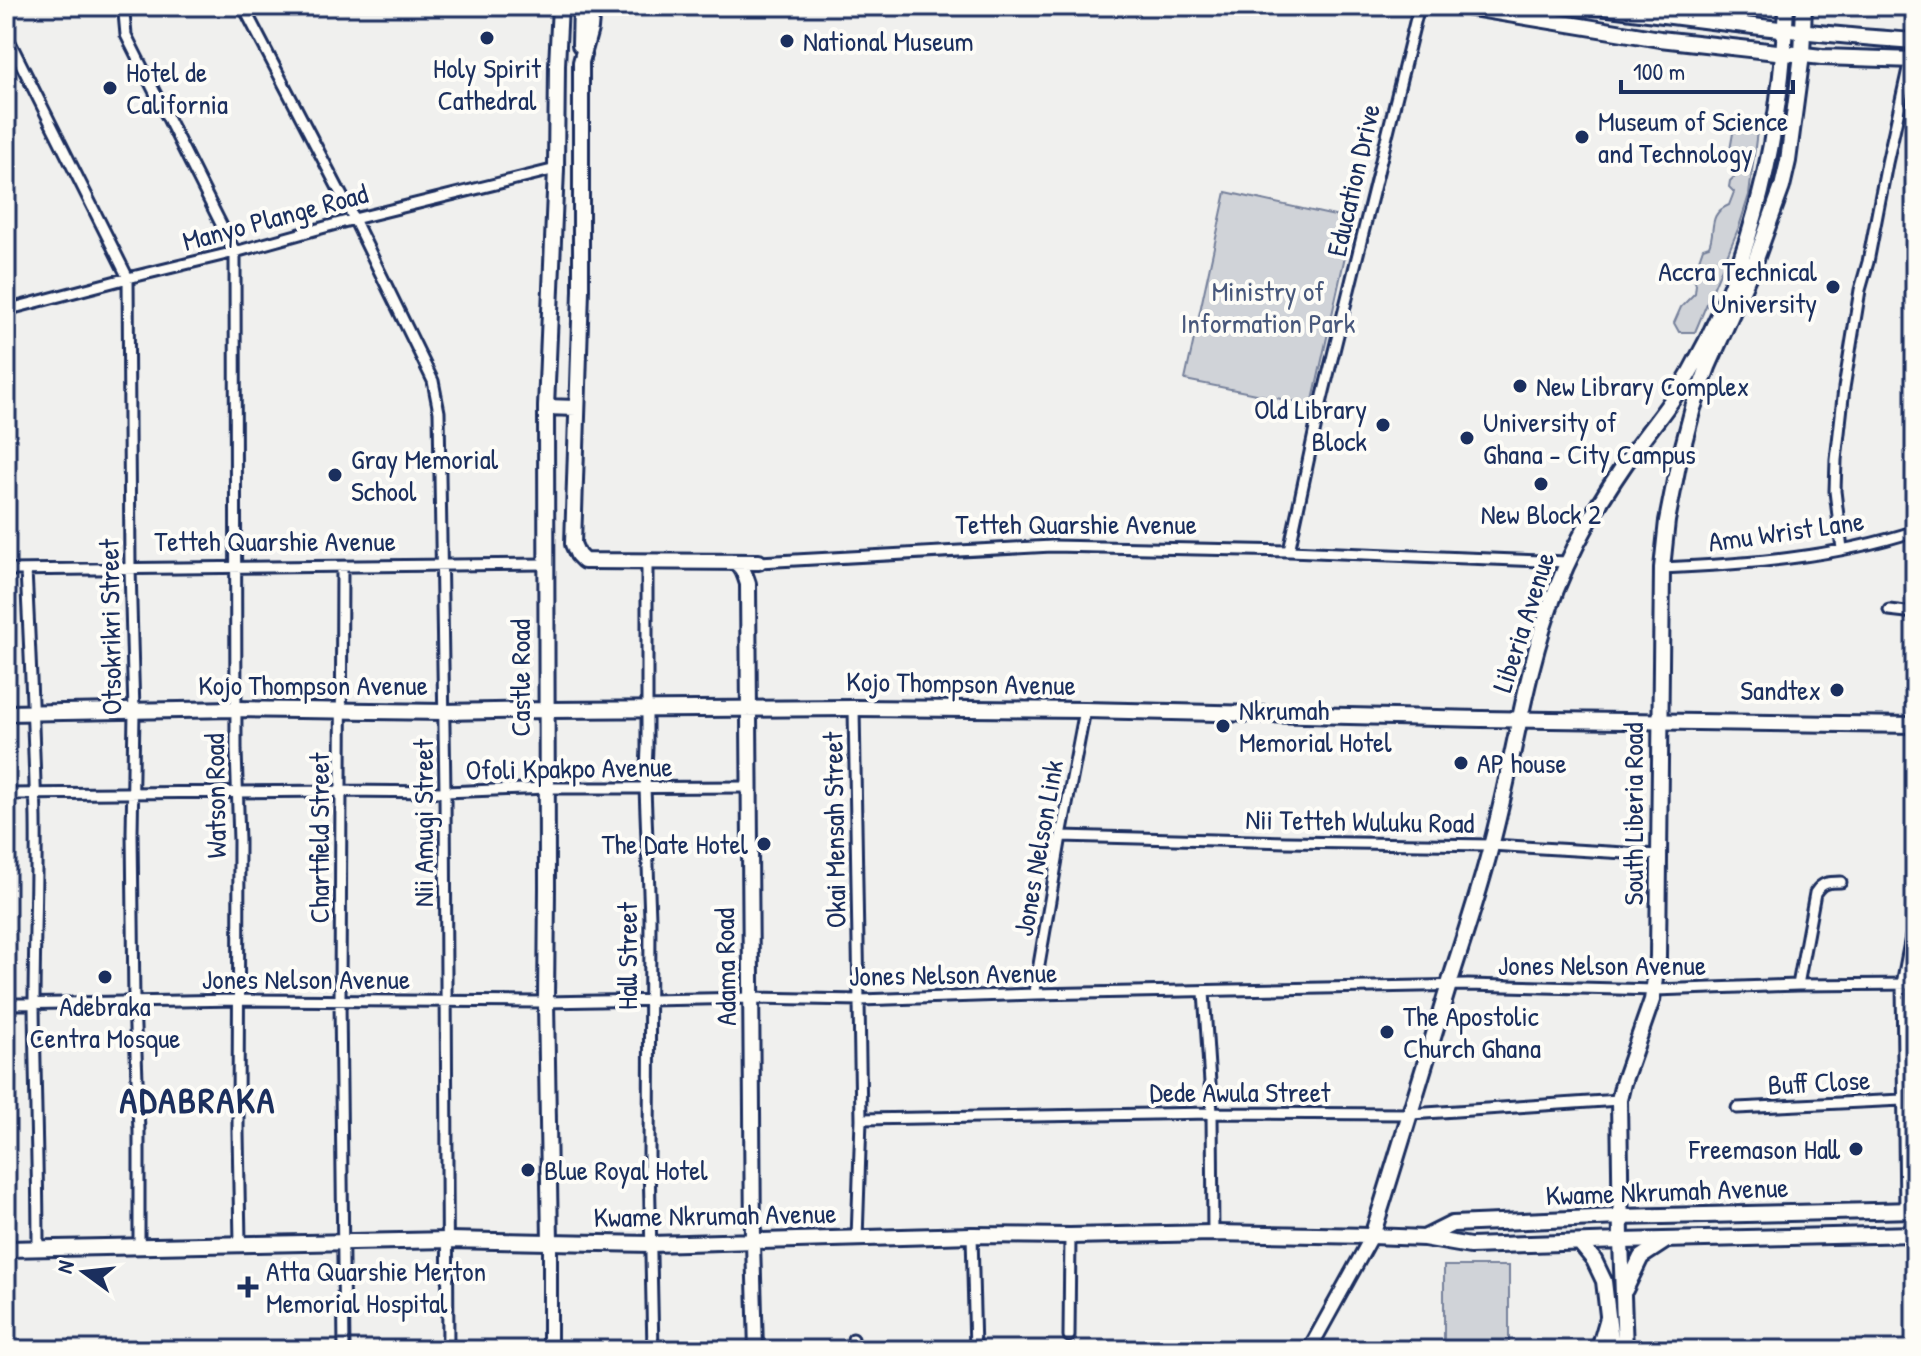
<svg xmlns="http://www.w3.org/2000/svg" width="1921" height="1356" viewBox="0 0 1921 1356" font-family="'Patrick Hand',sans-serif">
	<style>
		.green { fill: #d0d3d8; stroke: #76819b; stroke-width: 2 }
		.lines { fill: none; stroke-linecap: round; stroke-linejoin: round }
		.minor-casing { stroke: #1b2f5e; stroke-width: 15 }
		.tertiary-casing { stroke: #1b2f5e; stroke-width: 18 }
		.secondary-casing { stroke: #1b2f5e; stroke-width: 20 }
		.primary-casing { stroke: #1b2f5e; stroke-width: 20 }
		.minor { stroke: #fdfcf7; stroke-width: 9 }
		.tertiary { stroke: #fdfcf7; stroke-width: 12 }
		.secondary { stroke: #fdfcf7; stroke-width: 14 }
		.primary { stroke: #fdfcf7; stroke-width: 14 }
		.poi-dot { fill: #1b2f5e; stroke: #fdfcf7; stroke-width: 3 }
		.labels { text-anchor: middle; dominant-baseline: central; stroke-width: 8; stroke-linejoin: round; paint-order: stroke }
		.poi-label { font-size: 28px; fill: #1b2f5e; stroke: #fdfcf7; text-anchor: start }
		.street-label { font-size: 28px; fill: #1b2f5e; stroke: #fdfcf7 }
		.park-label { font-size: 28px; fill: #48587c; stroke: #fdfcf7 }
		.district-label { font-size: 36px; font-weight: bold; letter-spacing: 2px; fill: #1b2f5e; stroke: #fdfcf7 }
	</style>
	<rect width="100%" height="100%" fill="#f0f0ee"/>
	<filter id="ink" filterUnits="userSpaceOnUse"><feTurbulence type="fractalNoise" baseFrequency=".0125" numOctaves="2"/><feDisplacementMap in="SourceGraphic" scale="16" xChannelSelector="R" yChannelSelector="G"/><feConvolveMatrix kernelMatrix="1 2 1 2 8 2 1 2 1" color-interpolation-filters="sRGB"/></filter>
	<g filter="url(#ink)">
		<path class="green" d="M 1745,124 L 1757,131 L 1749,195 L 1739,227 L 1695,332 L 1679,332 L 1674,323 L 1681,307 L 1695,293 L 1696,284 L 1693,277 L 1703,248 L 1709,246 C 1716,230 1707,214 1729,205 L 1734,192 L 1729,187 L 1730,181 L 1738,173 L 1743,159 L 1734,155 L 1730,150 L 1733,133 Z
			M 1226,192 L 1353,220 L 1312,405 L 1185,380 Z
			M 1444,1266 L 1509,1266 L 1509,1350 L 1444,1350 Z"/>
		<g class="lines">
			<defs>
				<path id="minor" d="M 128,6 L 124,13 L 126,35 L 235,252 L 236,750 L 239,841 L 238,1132 L 240,1243
					M 243,6 L 354,219 L 433,381 L 439,412 L 445,792 L 448,1350
					M 6,34 L 128,278 L 130,568 L 134,712 L 132,833 L 134,1002 L 139,1131 L 139,1247
					M 6,310 L 128,278 L 235,252 L 354,219 L 556,169
					M 1842,549 L 1835,491 L 1836,460 L 1844,388 L 1860,290 L 1868,262 L 1887,163 L 1910,60
					M 1289,551 L 1316,424 L 1419,6
					M 647,561 L 647,748 L 645,788 L 650,918 L 649,1161 L 653,1350
					M 759,562 L 1052,546 L 1289,551 L 1568,562
					M 342,567 L 340,1001 L 344,1350
					M 1662,568 C 1747,564 1833,558 1915,531
					M 6,570 L 545,564
					M 26,570 C 30,652 34,735 36,818 C 37,881 34,944 34,1006 C 35,1087 38,1168 38,1249
					M 1889,610 L 1915,613
					M 854,708 L 861,1119 L 857,1239
					M 6,794 L 341,791 L 445,792 L 547,788 L 749,787
					M 1061,836 L 1286,842 L 1491,845 L 1659,855
					M 1798,985 L 1815,893 C 1822,882 1828,882 1841,882
					M 1204,992 L 1212,1113 L 1213,1233
					M 1034,994 L 1061,836 L 1085,710
					M 6,1004 L 239,1000 L 546,1002 L 752,998 L 860,1000 L 1034,994 L 1468,985 L 1655,990 L 1798,985 L 1915,984
					M 1737,1108 L 1902,1100
					M 861,1119 L 1212,1113 L 1411,1114 L 1619,1100
					M 1905,1209 L 1902,984 L 1915,916
					M 972,1235 L 975,1350
					M 1069,1336 L 1070,1236
					M 853,1339 L 854,1350
					M 1596,1350 L 1605,1319"/>
				<path id="tertiary" d="M 550,1241 L 550,1350
					M 753,1242 L 756,1350
					M 1309,1350 L 1372,1236"/>
				<path id="secondary" d="M 592,6 L 590,29 L 581,62 L 581,290 L 573,544 L 578,555 L 584,561 L 759,562
					M 1459,6 L 1660,39 L 1822,57 L 1915,60
					M 1594,6 C 1701,20 1807,34 1915,41
					M 580,45 L 581,6
					M 546,407 L 576,408
					M 735,562 C 743,567 745,575 748,584 L 753,1242
					M 6,713 L 236,709 L 444,712 L 546,710 L 854,708 L 1085,710 L 1481,719 L 1915,725
					M 1620,1217 L 1915,1210
					M 550,1241 L 546,1002 L 547,888 L 546,407 L 556,169 L 557,65 L 560,6
					M 1621,1241 L 1915,1234
					M 6,1249 L 448,1240 L 651,1244 L 972,1235 L 1070,1236 L 1213,1233 L 1372,1236"/>
				<path id="primary" d="M 1424,1238 L 1452,1224 L 1620,1217
					M 1621,1241 L 1470,1246 L 1424,1238 L 1372,1236 C 1399,1151 1425,1064 1451,978 C 1465,934 1480,890 1491,846 C 1514,761 1524,673 1556,590 C 1576,539 1605,491 1637,447 C 1655,422 1675,399 1690,372 C 1754,260 1781,134 1786,6
					M 1580,1243 L 1594,1260 L 1604,1281 L 1612,1350
					M 1625,1290 L 1641,1257 L 1667,1240
					M 1625,1350 L 1621,1241 L 1619,1100 L 1623,1083 L 1652,1000 L 1658,957 L 1662,568 L 1667,521 L 1678,465 L 1693,408 L 1708,367 L 1756,259 L 1782,187 L 1788,161 L 1802,55 L 1804,6"/>
			</defs>
			<use href="#minor" class="minor-casing"/>
			<use href="#tertiary" class="tertiary-casing"/>
			<use href="#secondary" class="secondary-casing"/>
			<use href="#primary" class="primary-casing"/>
			<use href="#minor" class="minor"/>
			<use href="#tertiary" class="tertiary"/>
			<use href="#secondary" class="secondary"/>
			<use href="#primary" class="primary"/>
		</g>
	</g>
	<g class="poi-dot">
		<circle cx="487" cy="38" r="8"/>
		<circle cx="787" cy="41" r="8"/>
		<circle cx="110" cy="88" r="8"/>
		<circle cx="1582" cy="137" r="8"/>
		<circle cx="1833" cy="287" r="8"/>
		<circle cx="1520" cy="386" r="8"/>
		<circle cx="1383" cy="425" r="8"/>
		<circle cx="1467" cy="438" r="8"/>
		<circle cx="335" cy="475" r="8"/>
		<circle cx="1541" cy="484" r="8"/>
		<circle cx="1837" cy="690" r="8"/>
		<circle cx="1223" cy="726" r="8"/>
		<circle cx="1461" cy="763" r="8"/>
		<circle cx="764" cy="844" r="8"/>
		<circle cx="105" cy="977" r="8"/>
		<circle cx="1387" cy="1032" r="8"/>
		<circle cx="1856" cy="1149" r="8"/>
		<circle cx="528" cy="1170" r="8"/>
		<path d="M244 1275h8v8h8v8h-8v8h-8v-8h-8v-8h8z"/>
	</g>
	<g class="labels">
		<g class="poi-label">
			<text x="803" y="41">National Museum</text>
			<text x="487" y="68" text-anchor="middle">Holy Spirit<tspan x="487" dy="32">Cathedral</tspan></text>
			<text x="126" y="72">Hotel de<tspan x="126" dy="32">California</tspan></text>
			<text x="1598" y="121">Museum of Science<tspan x="1598" dy="32">and Technology</tspan></text>
			<text x="1817" y="271" text-anchor="end">Accra Technical<tspan x="1817" dy="32">University</tspan></text>
			<text x="1536" y="386">New Library Complex</text>
			<text x="1367" y="409" text-anchor="end">Old Library<tspan x="1367" dy="32">Block</tspan></text>
			<text x="1483" y="422">University of<tspan x="1483" dy="32">Ghana - City Campus</tspan></text>
			<text x="351" y="459">Gray Memorial<tspan x="351" dy="32">School</tspan></text>
			<text x="1541" y="514" text-anchor="middle">New Block 2</text>
			<text x="1821" y="690" text-anchor="end">Sandtex</text>
			<text x="1239" y="710">Nkrumah<tspan x="1239" dy="32">Memorial Hotel</tspan></text>
			<text x="1477" y="763">AP house</text>
			<text x="748" y="844" text-anchor="end">The Date Hotel</text>
			<text x="105" y="1006" text-anchor="middle">Adebraka<tspan x="105" dy="32">Centra Mosque</tspan></text>
			<text x="1403" y="1016">The Apostolic<tspan x="1403" dy="32">Church Ghana</tspan></text>
			<text x="1840" y="1149" text-anchor="end">Freemason Hall</text>
			<text x="544" y="1170">Blue Royal Hotel</text>
			<text x="266" y="1271">Atta Quarshie Merton<tspan x="266" dy="32">Memorial Hospital</tspan></text>
		</g>
		<g class="street-label">
			<text transform="translate(1353 180) rotate(-77)">Education Drive</text>
			<text transform="translate(275 217) rotate(-15)">Manyo Plange Road</text>
			<text x="1076" y="524">Tetteh Quarshie Avenue</text>
			<text transform="translate(1786 531) rotate(-8)">Amu Wrist Lane</text>
			<text x="275" y="541">Tetteh Quarshie Avenue</text>
			<text transform="translate(1523 622) rotate(-72)">Liberia Avenue</text>
			<text transform="translate(110 627) rotate(-91)">Otsokrikri Street</text>
			<text transform="translate(520 678) rotate(-90)">Castle Road</text>
			<text transform="translate(961 683) rotate(1)">Kojo Thompson Avenue</text>
			<text x="313" y="685">Kojo Thompson Avenue</text>
			<text transform="translate(569 768) rotate(-1)">Ofoli Kpakpo Avenue</text>
			<text transform="translate(215 796) rotate(-91)">Watson Road</text>
			<text transform="translate(1633 814) rotate(-90)">South Liberia Road</text>
			<text transform="translate(1360 821) rotate(1)">Nii Tetteh Wuluku Road</text>
			<text transform="translate(423 823) rotate(-90)">Nii Amugi Street</text>
			<text transform="translate(834 830) rotate(-91)">Okai Mensah Street</text>
			<text transform="translate(319 838) rotate(-90)">Chartfield Street</text>
			<text transform="translate(1038 848) rotate(-80)">Jones Nelson Link</text>
			<text transform="translate(627 956) rotate(-90)">Hall Street</text>
			<text x="1602" y="965">Jones Nelson Avenue</text>
			<text transform="translate(725 967) rotate(-91)">Adama Road</text>
			<text transform="translate(953 974) rotate(-1)">Jones Nelson Avenue</text>
			<text x="306" y="979">Jones Nelson Avenue</text>
			<text transform="translate(1819 1082) rotate(-3)">Buff Close</text>
			<text x="1240" y="1092">Dede Awula Street</text>
			<text transform="translate(1667 1191) rotate(-2)">Kwame Nkrumah Avenue</text>
			<text transform="translate(715 1215) rotate(-1)">Kwame Nkrumah Avenue</text>
		</g>
		<g class="park-label">
			<text x="1268" y="291">Ministry of<tspan x="1268" dy="32">Information Park</tspan></text>
		</g>
		<g class="district-label">
			<text x="198" y="1099">ADABRAKA</text>
		</g>
	</g>
	<rect width="1921" height="1356" fill="none" stroke="#fdfcf7" stroke-width="32"/>
	<rect x="16" y="16" width="1889" height="1324" fill="none" stroke="#1b2f5e" stroke-width="3" filter="url(#ink)"/>
	<g transform="translate(84 1272) rotate(285)" stroke="#fdfcf7" stroke-width="6" paint-order="stroke">
	<path d="M0-6L14 30L0 20L-14 30Z" fill="#1b2f5e"/>
	<text y="-12" font-size="22" font-weight="bold" text-anchor="middle" fill="#1b2f5e">N</text>
	</g>
	<path d="M1621 80v12h172v-12" fill="none" stroke="#1b2f5e" stroke-width="4"/>
	<text x="1633" y="80" font-size="24" fill="#1b2f5e" stroke="#fdfcf7" stroke-width="6" paint-order="stroke">100 m</text>
</svg>
